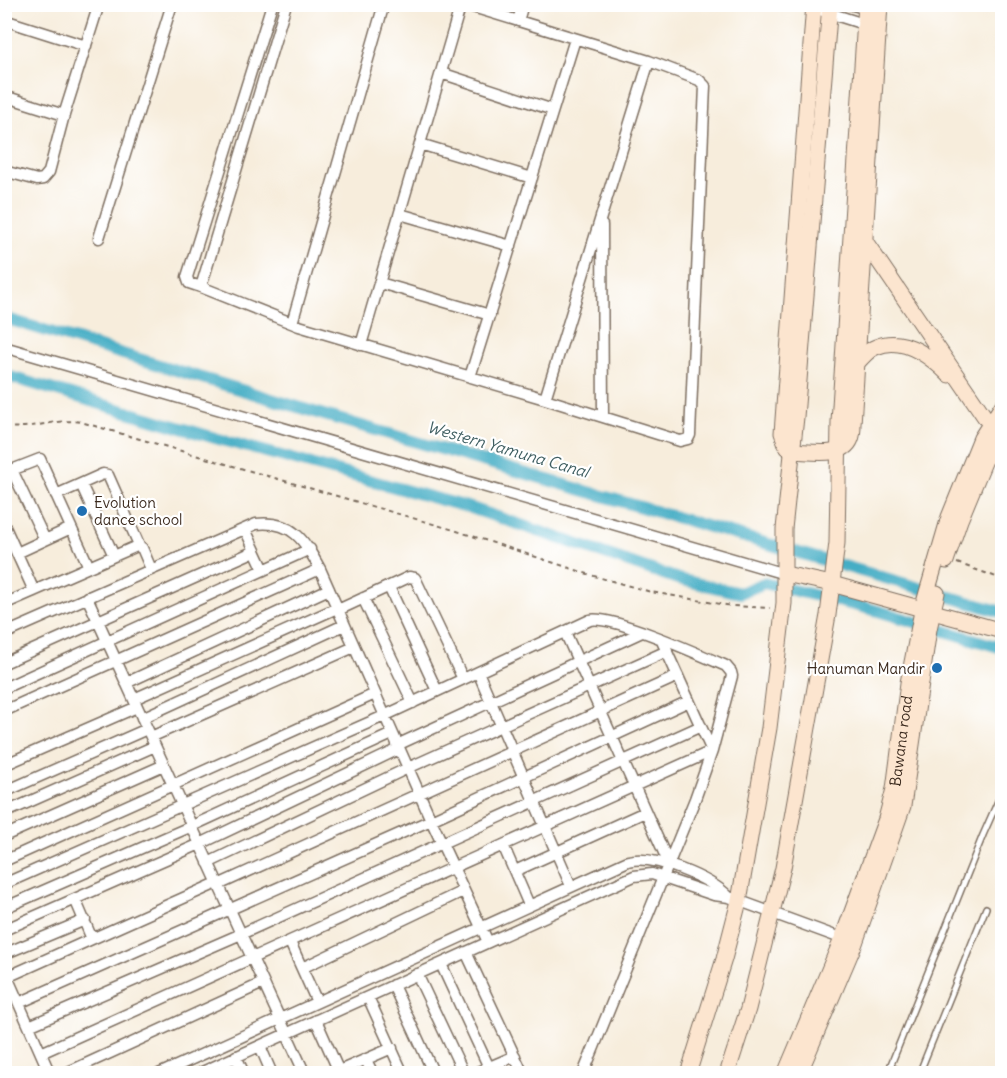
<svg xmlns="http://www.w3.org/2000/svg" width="1007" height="1078" viewBox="0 0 1007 1078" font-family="Delius,sans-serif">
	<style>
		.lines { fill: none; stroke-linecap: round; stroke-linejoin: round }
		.canal { stroke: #45adc5; stroke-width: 12 }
		.lane-casing { stroke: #7d6e60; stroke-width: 8 }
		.street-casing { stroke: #7d6e60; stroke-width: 13 }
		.secondary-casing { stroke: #7d6e60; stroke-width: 17 }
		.path { stroke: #7d6e60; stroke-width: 2; stroke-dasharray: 4.5 4.5; stroke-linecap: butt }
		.lane { stroke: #fff; stroke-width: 5 }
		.street { stroke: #fff; stroke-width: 10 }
		.secondary { stroke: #fce5cf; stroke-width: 15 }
		.poi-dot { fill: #1f6fb2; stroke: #fff; stroke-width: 2 }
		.labels { text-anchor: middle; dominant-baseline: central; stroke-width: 4.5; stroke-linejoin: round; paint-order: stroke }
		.poi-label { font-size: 15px; fill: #3b2a1e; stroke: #fff; text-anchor: start }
		.street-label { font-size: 15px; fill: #3b2a1e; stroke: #fff }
		.water-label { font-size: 16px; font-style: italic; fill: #3f5e61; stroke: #fff }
	</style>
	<rect width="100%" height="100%" fill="#fff"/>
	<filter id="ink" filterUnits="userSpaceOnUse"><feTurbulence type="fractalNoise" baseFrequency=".0167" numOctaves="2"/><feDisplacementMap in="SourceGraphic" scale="12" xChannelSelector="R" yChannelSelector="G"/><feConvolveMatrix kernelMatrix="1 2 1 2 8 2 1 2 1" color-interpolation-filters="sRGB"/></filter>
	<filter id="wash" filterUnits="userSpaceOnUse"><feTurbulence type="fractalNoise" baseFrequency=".008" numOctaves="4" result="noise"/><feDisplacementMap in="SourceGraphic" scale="24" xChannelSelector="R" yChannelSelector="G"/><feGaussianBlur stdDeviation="1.35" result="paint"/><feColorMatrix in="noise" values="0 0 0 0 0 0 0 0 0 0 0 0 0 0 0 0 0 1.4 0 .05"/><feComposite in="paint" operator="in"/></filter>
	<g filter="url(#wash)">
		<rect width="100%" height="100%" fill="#f7eddc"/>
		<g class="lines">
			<path class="canal" d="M 4,318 L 324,415 L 1002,612
				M 4,375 L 215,438 L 471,508 L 678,579 L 740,593 L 764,583 L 878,611 L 1002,648"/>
		</g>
	</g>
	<g filter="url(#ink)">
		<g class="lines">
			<defs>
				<path id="lane" d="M 890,1067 L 983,835 L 1002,792
					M 886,1074 L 890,1067 L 908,1074
					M 919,1074 L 986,908"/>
				<path id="street" d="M 272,4 L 187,277 L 189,283 L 201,287 L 286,4
					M 801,4 L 870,26
					M 850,4 L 870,10
					M 4,20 L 86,46
					M 518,21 L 523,4
					M 441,73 L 553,110
					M 4,96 L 64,115
					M 420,144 L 532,178
					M 4,171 L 37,180 L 43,179 L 49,172 L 64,115 L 99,4
					M 400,214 L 511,246
					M 602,225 L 603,417
					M 99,238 L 172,4
					M 380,283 L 490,315
					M 201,287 L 299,326 L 545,399 L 680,441 L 688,439 L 690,435 L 705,86 L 699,80 L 649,61 L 463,4
					M 292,323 L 384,4
					M 361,345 L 461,4
					M 4,347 L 785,574
					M 470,377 L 575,39
					M 545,399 L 649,61
					M 12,470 L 45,540
					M 4,473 L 40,459 L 89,567
					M 81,484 L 114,556
					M 56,495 L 103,474 L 108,475 L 140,547
					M 4,525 L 34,591
					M 245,529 L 264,570
					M 17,553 L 71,528
					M 389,587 L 437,691
					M 87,597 L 305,1074
					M 363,598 L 413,703
					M 4,604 L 137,546 L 142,548 L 151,569
					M 338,610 L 409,577 L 415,578 L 463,679
					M 565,632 L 670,866
					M 4,634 L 256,524 C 293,520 304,540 320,569 L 431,820 L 488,942
					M 4,663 L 255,551
					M 478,672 L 571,886
					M 126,683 L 329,589
					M 4,688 L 310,549
					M 134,699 L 337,608
					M 4,711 L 320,569
					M 142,718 L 344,625
					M 151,737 L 354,647
					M 397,745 L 642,632
					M 4,765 L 137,707
					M 4,792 L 147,729
					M 4,813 L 155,746
					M 4,836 L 164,765
					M 503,845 L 529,905
					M 4,861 L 375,694
					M 208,863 L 408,768 L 667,651
					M 515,871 L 645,812
					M 4,884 L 384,716 L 590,620 C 612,615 701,655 726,666 L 731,672 L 732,676 L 712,751 L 695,799 L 583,1074
					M 218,885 L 678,676
					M 75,899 L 92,939
					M 4,908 L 192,826 L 392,734
					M 4,930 L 200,844 L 399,749
					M 290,942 L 317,1002
					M 466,952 L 523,1074
					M 4,954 L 85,920
					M 441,964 L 492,1074
					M 302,968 L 463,891
					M 5,972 L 50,1074
					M 417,974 L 464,1074
					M 7,977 L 217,883
					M 393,985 L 434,1074
					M 368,997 L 403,1074
					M 19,1003 L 431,820 L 689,701
					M 316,1020 L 340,1074
					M 29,1026 L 241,934 L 701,726
					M 260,1046 L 272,1074
					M 41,1053 L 712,751 L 661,639
					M 236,1056 L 244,1074
					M 366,1060 L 373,1074
					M 339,1071 L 392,1048
					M 64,1074 L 263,983
					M 159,1074 L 628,861 C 654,854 710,878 729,897
					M 198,1074 L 634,876 L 652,874 L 714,895 L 729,897 L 846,940
					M 473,1074 L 515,1056"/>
				<g id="secondary">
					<path d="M 814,4 L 782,433 L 787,447 L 792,451 C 809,451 843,459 851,439 C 853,435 853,429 853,424 L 880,4"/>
					<path d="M 865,241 L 995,432"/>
					<path d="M 858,362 C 863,357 869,349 876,347 C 903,335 931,357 949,375"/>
					<path d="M 946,561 L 960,520 L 992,443 L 1002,426"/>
					<path d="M 785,574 L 832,584 L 1002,631"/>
					<path d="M 688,1074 L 724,959 L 739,901 L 769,728 L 784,603 L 784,529 L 796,417 L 830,4"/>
					<path d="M 727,1074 L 748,1009 L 783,868 L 828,615 L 837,543 L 839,422 L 866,4"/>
					<path id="s1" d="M 785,1074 L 842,939 L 886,819 L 894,789 L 908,683 L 923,606 L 949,517 L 981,438 L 1002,406"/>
					<path d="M 799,1074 L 855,943 L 903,806 L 929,629 L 937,593"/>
				</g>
			</defs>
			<use href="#lane" class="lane-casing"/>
			<use href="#street" class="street-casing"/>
			<use href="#secondary" class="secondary-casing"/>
			<path class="path" d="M 4,427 C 31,430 56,418 81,422 L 454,530 L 594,576 L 651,592 L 732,606 L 770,608
				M 957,563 L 1002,579"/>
			<use href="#lane" class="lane"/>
			<use href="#street" class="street"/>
			<use href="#secondary" class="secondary"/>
		</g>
	</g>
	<g class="poi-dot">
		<circle cx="82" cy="511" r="6"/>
		<circle cx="937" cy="668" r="6"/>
	</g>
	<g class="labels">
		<g class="poi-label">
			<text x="94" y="502">Evolution<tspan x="94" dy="17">dance school</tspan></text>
			<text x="925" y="668" text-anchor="end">Hanuman Mandir</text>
		</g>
		<g class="street-label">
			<text stroke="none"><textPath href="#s1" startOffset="354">Bawana road</textPath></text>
		</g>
		<g class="water-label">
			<text transform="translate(508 449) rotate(16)">Western Yamuna Canal</text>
		</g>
	</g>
	<rect width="1007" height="1078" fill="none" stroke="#fff" stroke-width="24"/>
</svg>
